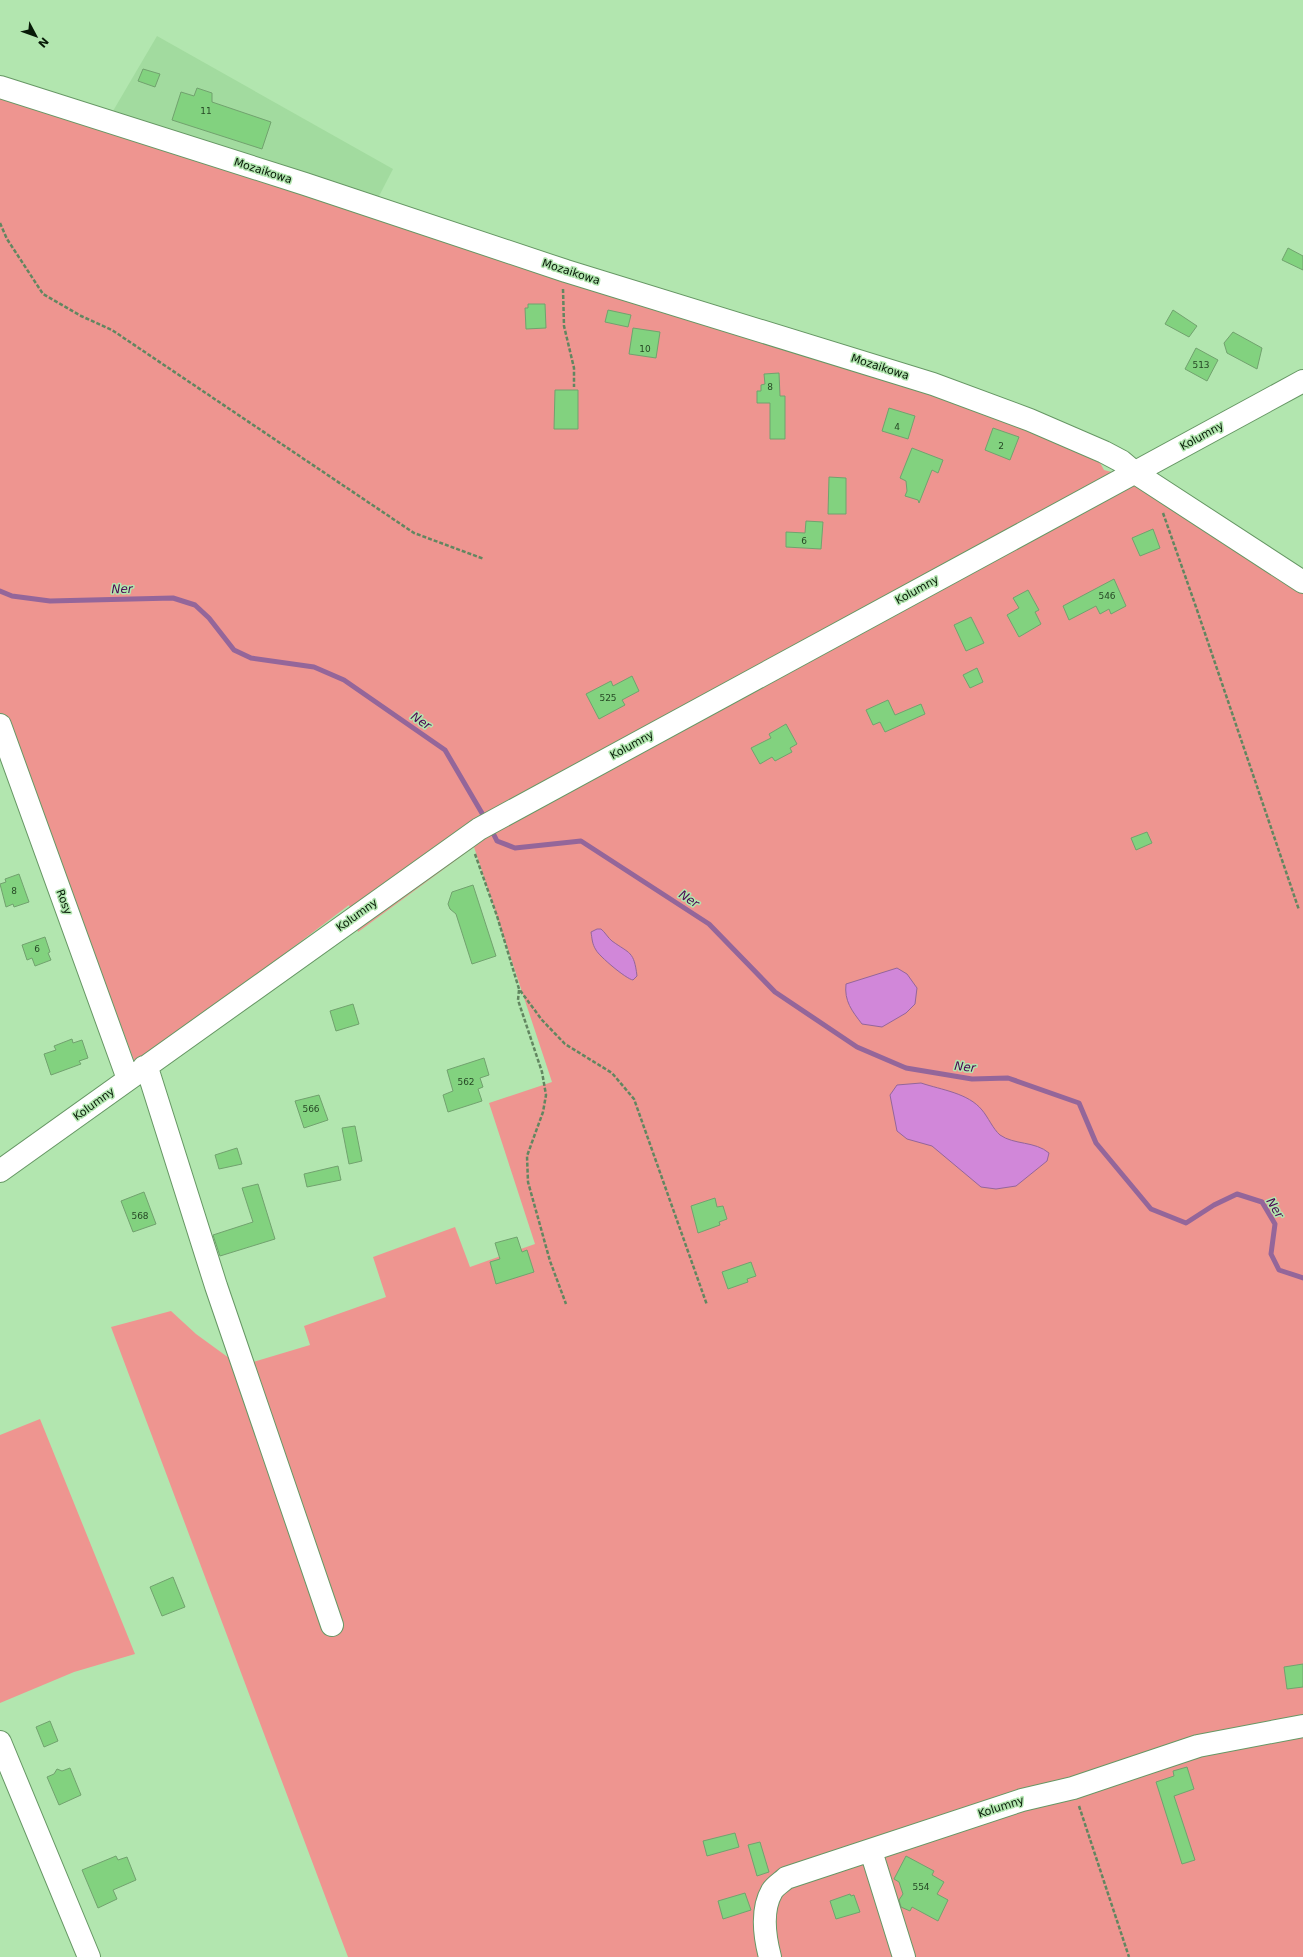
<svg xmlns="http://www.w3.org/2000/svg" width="1303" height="1957" viewBox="0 0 1303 1957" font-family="'DejaVu Sans',sans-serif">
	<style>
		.built { fill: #a2db9f }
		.green { fill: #ee9590 }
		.water { fill: #d187d9; stroke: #94669a }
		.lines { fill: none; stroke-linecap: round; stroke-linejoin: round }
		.stream { stroke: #94669a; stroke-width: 5 }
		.building { fill: #82d27f; stroke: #71a26e }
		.minor-casing { stroke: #669764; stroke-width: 24 }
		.path { stroke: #628660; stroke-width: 2.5; stroke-dasharray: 4 2; stroke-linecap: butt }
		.minor { stroke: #fff; stroke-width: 22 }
		.labels { text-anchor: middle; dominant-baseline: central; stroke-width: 3; stroke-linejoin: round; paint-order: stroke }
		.number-label { font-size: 9px; fill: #264825 }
		.street-label { font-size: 11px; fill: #071a07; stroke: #b2e6af }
		.water-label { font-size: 12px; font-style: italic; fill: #4a0352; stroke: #b2e6af }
	</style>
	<rect width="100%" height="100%" fill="#b2e6af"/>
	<path class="built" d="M 157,36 L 393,169 L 377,200 L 113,111 Z"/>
	<path class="green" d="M 0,91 L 903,382 L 1056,437 L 1098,459 L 1104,470 L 1142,480 L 1303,585 L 1303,1957 L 348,1957 L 111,1327 L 171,1311 L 196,1334 L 240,1366 L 310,1345 L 304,1326 L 386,1297 L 373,1257 L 455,1227 L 470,1267 L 535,1244 L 489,1103 L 552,1082 L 474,847 L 358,932 L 349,905 L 136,1066 L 16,743 L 0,729 Z
		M 40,1419 L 135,1654 L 74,1672 L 0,1703 L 0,1435 Z"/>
	<path class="water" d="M 597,929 L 601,929 C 605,932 608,938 612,941 C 630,954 634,951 637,976 L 633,980 C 626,979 599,956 596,950 C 592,944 592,938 591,932 Z
		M 897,968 L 907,974 L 917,988 L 915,1004 L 906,1013 L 882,1027 L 862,1024 C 852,1011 844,1001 846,984 Z
		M 921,1083 C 942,1090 968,1093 982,1110 C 988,1117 993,1129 1000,1135 C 1014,1145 1035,1141 1049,1153 L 1047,1161 L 1016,1186 L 996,1189 L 981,1187 L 932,1146 L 907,1139 L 897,1131 L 890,1095 L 897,1085 Z"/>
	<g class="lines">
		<path class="stream" d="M 0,591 L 12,596 L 50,601 L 173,598 L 195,605 L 209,618 L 234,650 L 251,658 L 314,667 L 344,680 L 445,750 L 486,820
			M 491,829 L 497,841 L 515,848 L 581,841 L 709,924 L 775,992 L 857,1047 L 906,1068 L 972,1079 L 1008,1078 L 1079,1103 L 1096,1143 L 1151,1209 L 1186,1223 L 1214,1205 L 1237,1194 L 1262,1202 L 1275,1224 L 1271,1254 L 1279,1270 L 1303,1278"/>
	</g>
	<path class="building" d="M 143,69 L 160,74 L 155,87 L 138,81 Z
		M 197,88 L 212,93 L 212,102 L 271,122 L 262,149 L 172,120 L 181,92 L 194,96 Z
		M 1288,248 L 1303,256 L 1303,270 L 1282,260 Z
		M 528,304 L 545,304 L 546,328 L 526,329 L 525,308 L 528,308 Z
		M 608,310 L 631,315 L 628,327 L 605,322 Z
		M 1173,310 L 1197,326 L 1189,337 L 1165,324 Z
		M 633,328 L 660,332 L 656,358 L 629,354 Z
		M 1233,332 L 1262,348 L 1257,369 L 1227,353 L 1224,343 Z
		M 1196,348 L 1218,360 L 1207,381 L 1185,369 Z
		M 779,373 L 780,396 L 785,396 L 785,439 L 770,439 L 770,403 L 757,403 L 757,391 L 761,391 L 761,385 L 765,384 L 764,374 Z
		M 555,390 L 578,390 L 578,429 L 554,429 Z
		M 889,408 L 915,416 L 908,439 L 882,431 Z
		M 993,428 L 1019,437 L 1010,460 L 985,450 Z
		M 912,448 L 943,460 L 938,473 L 932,470 L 919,503 L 918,500 L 905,496 L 907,491 L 906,481 L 900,478 Z
		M 829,477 L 846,478 L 846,514 L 828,514 Z
		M 806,521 L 823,522 L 821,549 L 786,547 L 786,532 L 805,533 Z
		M 1153,529 L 1160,548 L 1140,556 L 1132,538 Z
		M 1114,579 L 1126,606 L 1111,614 L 1109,609 L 1100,614 L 1096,606 L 1069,620 L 1063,606 Z
		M 1028,590 L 1039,610 L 1035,612 L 1041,624 L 1019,637 L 1007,615 L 1019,608 L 1013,598 Z
		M 971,617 L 984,643 L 966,651 L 954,625 Z
		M 977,668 L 983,682 L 970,688 L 963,675 Z
		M 632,676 L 639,691 L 622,700 L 625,705 L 599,719 L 586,694 L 611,681 L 613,686 Z
		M 888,700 L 895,715 L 921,704 L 925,714 L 885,732 L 880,722 L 873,725 L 866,710 Z
		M 786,724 L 797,744 L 790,748 L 792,752 L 775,761 L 772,757 L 760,764 L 751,748 L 771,738 L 769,734 Z
		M 1147,832 L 1152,843 L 1136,850 L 1131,838 Z
		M 19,874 L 29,902 L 14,907 L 13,904 L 6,907 L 0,884 L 6,882 L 5,879 Z
		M 473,885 L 496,956 L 472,964 L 456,914 L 450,909 L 448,904 L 452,892 Z
		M 45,937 L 50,952 L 48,953 L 51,960 L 35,966 L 32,958 L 27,960 L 22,945 Z
		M 353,1004 L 359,1024 L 336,1031 L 330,1011 Z
		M 72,1039 L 73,1043 L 82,1040 L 88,1058 L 79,1061 L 81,1064 L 51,1075 L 44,1054 L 56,1050 L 54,1046 Z
		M 484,1058 L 489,1075 L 480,1078 L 483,1087 L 478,1089 L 482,1101 L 448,1112 L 443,1095 L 453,1091 L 447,1070 Z
		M 319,1095 L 328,1120 L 304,1128 L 295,1101 Z
		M 355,1126 L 362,1161 L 349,1164 L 342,1128 Z
		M 237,1148 L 242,1164 L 219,1169 L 215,1155 Z
		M 338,1166 L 341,1180 L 307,1187 L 304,1174 Z
		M 258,1184 L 275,1239 L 220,1256 L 213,1235 L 253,1222 L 242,1188 Z
		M 144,1192 L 156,1224 L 133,1232 L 121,1201 Z
		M 715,1198 L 717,1207 L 723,1206 L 727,1219 L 719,1222 L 720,1225 L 698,1233 L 691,1206 Z
		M 517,1237 L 522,1252 L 527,1250 L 534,1272 L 496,1284 L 490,1262 L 500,1259 L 495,1243 Z
		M 751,1262 L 756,1276 L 747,1279 L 748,1282 L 728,1289 L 722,1272 Z
		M 173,1577 L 185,1607 L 162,1616 L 150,1587 Z
		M 1303,1664 L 1303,1687 L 1287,1689 L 1284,1667 Z
		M 50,1721 L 58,1741 L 44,1747 L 36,1727 Z
		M 1187,1767 L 1194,1789 L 1174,1796 L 1195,1860 L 1182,1864 L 1156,1782 L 1174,1776 L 1173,1771 Z
		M 70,1768 L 81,1795 L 59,1805 L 47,1777 L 54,1774 L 57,1769 L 62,1771 Z
		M 735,1833 L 739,1847 L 707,1856 L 703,1841 Z
		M 760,1842 L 769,1872 L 757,1876 L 748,1845 Z
		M 116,1856 L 118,1860 L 127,1857 L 136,1880 L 113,1890 L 117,1899 L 98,1908 L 82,1870 Z
		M 906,1856 L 934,1871 L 932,1875 L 944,1882 L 937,1894 L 948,1900 L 938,1921 L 912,1907 L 910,1911 L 901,1907 L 899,1900 L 903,1894 L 899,1882 L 894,1879 Z
		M 745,1893 L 751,1910 L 723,1919 L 718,1901 Z
		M 850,1894 L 851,1896 L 854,1895 L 860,1912 L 836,1919 L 830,1901 Z"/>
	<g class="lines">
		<defs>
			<path id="minor" d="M 0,87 L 305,184 L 566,271 L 933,384 L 1030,420 L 1104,452 L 1121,461 L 1134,472 L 1303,582
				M 0,725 L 128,1079
				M 144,1067 L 149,1074 L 216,1286 L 332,1625
				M 0,1171 L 479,829 L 1303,381
				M 0,1742 L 89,1957
				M 871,1851 L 904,1957
				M 770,1957 C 765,1938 761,1910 772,1891 C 775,1886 782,1882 786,1878 L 1022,1800 L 1073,1788 L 1198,1746 L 1303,1726"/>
		</defs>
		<use href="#minor" class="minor-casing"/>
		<path class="path" d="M 0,223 L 7,239 L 43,294 L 81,316 L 112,330 L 414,533 L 484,559
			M 563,289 L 564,326 L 574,368 L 574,387
			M 1163,513 L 1196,607 L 1299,910
			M 475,854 L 497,916 L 519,989 L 542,1020 L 565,1044 L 612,1073 L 634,1099 L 707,1305
			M 519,990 L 518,1000 L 542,1072 L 546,1095 L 543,1112 L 527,1156 L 528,1182 L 550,1261 L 566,1304
			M 1079,1806 L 1129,1957"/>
		<use href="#minor" class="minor"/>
	</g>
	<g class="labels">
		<g class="number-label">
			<text x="206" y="111">11</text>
			<text x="645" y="349">10</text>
			<text x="1201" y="365">513</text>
			<text x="770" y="387">8</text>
			<text x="897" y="427">4</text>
			<text x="1001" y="446">2</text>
			<text x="804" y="541">6</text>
			<text x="1107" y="596">546</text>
			<text x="608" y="698">525</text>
			<text x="14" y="891">8</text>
			<text x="37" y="949">6</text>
			<text x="466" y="1082">562</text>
			<text x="311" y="1109">566</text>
			<text x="140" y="1216">568</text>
			<text x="921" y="1887">554</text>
		</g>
		<g class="street-label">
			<text transform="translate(263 171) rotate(18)">Mozaikowa</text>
			<text transform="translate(571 272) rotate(18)">Mozaikowa</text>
			<text transform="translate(880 367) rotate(18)">Mozaikowa</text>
			<text transform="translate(1202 436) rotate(-29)">Kolumny</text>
			<text transform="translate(917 590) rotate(-29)">Kolumny</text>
			<text transform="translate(632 745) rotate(-29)">Kolumny</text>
			<text transform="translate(64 902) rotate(70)">Rosy</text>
			<text transform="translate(357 915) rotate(-36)">Kolumny</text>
			<text transform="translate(94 1104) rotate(-36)">Kolumny</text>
			<text transform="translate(1001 1807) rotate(-18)">Kolumny</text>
		</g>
		<g class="water-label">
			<text transform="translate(122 589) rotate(-1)">Ner</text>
			<text transform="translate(421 721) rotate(34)">Ner</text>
			<text transform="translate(689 899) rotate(33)">Ner</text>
			<text transform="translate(965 1067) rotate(6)">Ner</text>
			<text transform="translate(1275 1208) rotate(58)">Ner</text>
		</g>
	</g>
	<g transform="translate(36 36) rotate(131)" stroke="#b2e6af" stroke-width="3" paint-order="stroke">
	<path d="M0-3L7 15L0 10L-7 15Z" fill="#071a07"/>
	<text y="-6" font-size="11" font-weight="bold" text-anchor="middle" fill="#071a07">N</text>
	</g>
</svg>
